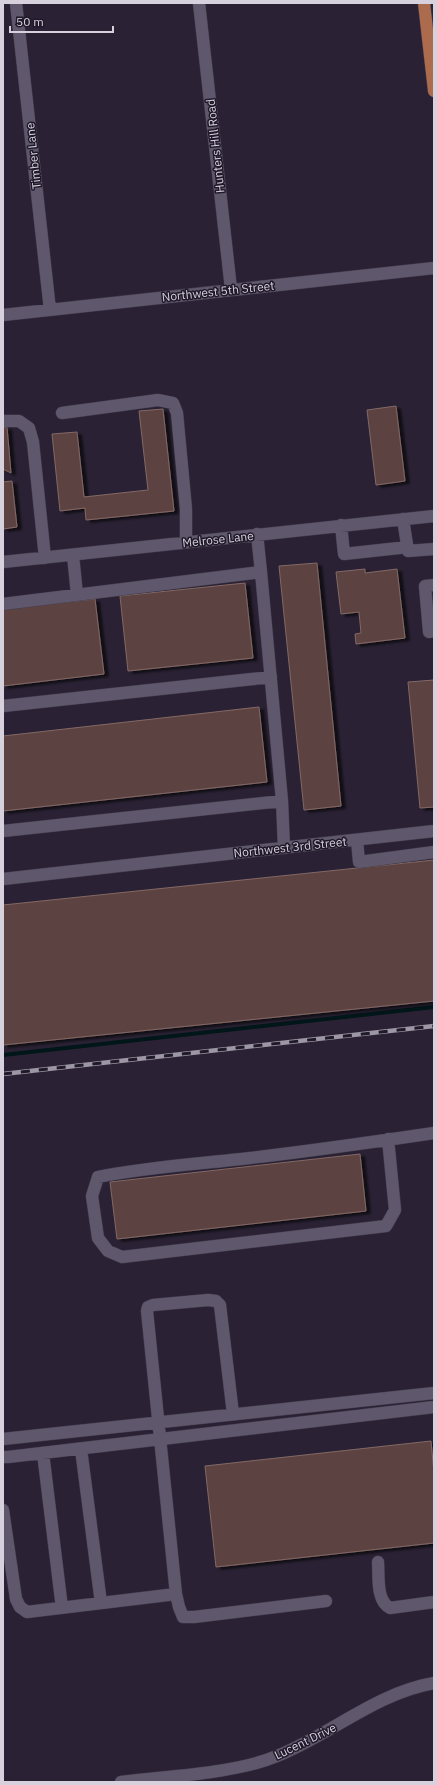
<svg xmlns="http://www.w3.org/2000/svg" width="437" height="1785" viewBox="0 0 437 1785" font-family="'IBM Plex Sans',sans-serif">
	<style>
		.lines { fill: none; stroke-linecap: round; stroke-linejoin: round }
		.stream { stroke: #001618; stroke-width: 4 }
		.building { fill: #5c4341; stroke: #836865; filter: url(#shadow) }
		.minor-casing { stroke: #453e4e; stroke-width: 13 }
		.major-casing { stroke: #453e4e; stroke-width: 13 }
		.minor { stroke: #5f576c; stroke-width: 12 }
		.major { stroke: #ac6b4d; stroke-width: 12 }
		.rail-casing { stroke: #9d97a5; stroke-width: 4.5 }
		.rail { stroke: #20192a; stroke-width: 3; stroke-dasharray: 9; stroke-linecap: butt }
		.labels { text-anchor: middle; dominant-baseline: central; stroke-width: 3; stroke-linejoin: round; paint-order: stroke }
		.street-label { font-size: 12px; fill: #d6d1dd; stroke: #20192a }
	</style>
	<defs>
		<filter id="shadow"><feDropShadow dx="4.5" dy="2.5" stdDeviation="1" flood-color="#0009"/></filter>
	</defs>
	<rect width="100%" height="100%" fill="#2a2234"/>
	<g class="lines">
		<path class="stream" d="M 3,1055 L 434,1007"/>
	</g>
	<path class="building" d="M 396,406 L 405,481 L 376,485 L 367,410 Z
		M 163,409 L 174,511 L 86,520 L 85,508 L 60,511 L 52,434 L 77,432 L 84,497 L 148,490 L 139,411 Z
		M 7,427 L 11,473 L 3,469 L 3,428 Z
		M 12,481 L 17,527 L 3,529 L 3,482 Z
		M 317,563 L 341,806 L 304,810 L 279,566 Z
		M 365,569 L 365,573 L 397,569 L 405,638 L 356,644 L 355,634 L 361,633 L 359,612 L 341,614 L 336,572 Z
		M 245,583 L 253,658 L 128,671 L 120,596 Z
		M 95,599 L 104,674 L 3,686 L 3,609 Z
		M 434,680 L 434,807 L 420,808 L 408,682 Z
		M 259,707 L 267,782 L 3,811 L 3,736 Z
		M 434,860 L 434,1001 L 3,1045 L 3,905 Z
		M 360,1154 L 366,1211 L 117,1239 L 110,1182 Z
		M 431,1441 L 434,1473 L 434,1543 L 216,1567 L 205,1466 Z"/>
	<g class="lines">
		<defs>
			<path id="minor" d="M 16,3 L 50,310
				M 199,3 L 231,289
				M 3,315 L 434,268
				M 62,413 L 158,400 L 173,403 L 177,413 L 186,509 L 186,542
				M 3,421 L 19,421 L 29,428 L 33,442 L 45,558
				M 403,519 L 408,551 L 434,549
				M 341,525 L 344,554 L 408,547
				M 73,555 L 77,595
				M 3,562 L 434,516
				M 261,572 L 282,801
				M 434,585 L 425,586 L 429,632 L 434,631
				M 3,604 L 261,572 L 257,534
				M 3,706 L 271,677
				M 3,831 L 282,801 L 284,848
				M 357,840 L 359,862 L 434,852
				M 3,879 L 434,831
				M 388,1139 L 395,1210 L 386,1226 L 122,1257 L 108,1251 L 98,1238 L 92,1196 L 98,1177 C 148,1167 199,1164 250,1158 C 311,1151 373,1142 434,1133
				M 3,1439 L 434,1393
				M 81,1449 L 101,1603
				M 43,1453 L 62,1608
				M 3,1457 L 8,1457 L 434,1407
				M 3,1510 L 16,1599 L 20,1607 L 27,1612 L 176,1594 L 147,1311 L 148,1307 L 153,1305 L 208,1300 L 216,1301 L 220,1305 L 233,1414
				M 378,1562 C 379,1576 376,1601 390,1608 L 434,1602
				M 176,1594 L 179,1607 L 183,1617 L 194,1617 L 326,1601
				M 121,1782 C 168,1776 234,1774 277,1756 C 330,1735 376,1693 434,1683"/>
			<path id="major" d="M 424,3 L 434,91"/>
		</defs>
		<use href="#minor" class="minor-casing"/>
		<use href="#major" class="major-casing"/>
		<use href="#minor" class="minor"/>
		<use href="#major" class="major"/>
		<defs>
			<path id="rail" d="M 3,1074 L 434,1026"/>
		</defs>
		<use href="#rail" class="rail-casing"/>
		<use href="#rail" class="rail"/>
	</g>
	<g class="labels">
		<g class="street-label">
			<text transform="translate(215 146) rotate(-96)">Hunters Hill Road</text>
			<text transform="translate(33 156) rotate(-96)">Timber Lane</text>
			<text transform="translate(218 291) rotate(-6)">Northwest 5th Street</text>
			<text transform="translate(218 539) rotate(-6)">Melrose Lane</text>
			<text transform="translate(290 847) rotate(-6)">Northwest 3rd Street</text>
			<text transform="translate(305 1741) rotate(-26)">Lucent Drive</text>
		</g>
	</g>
	<rect width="437" height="1785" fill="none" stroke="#d6d1dd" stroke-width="8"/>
	<path d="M10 26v6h103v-6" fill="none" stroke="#d6d1dd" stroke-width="2"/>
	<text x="16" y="26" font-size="12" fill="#d6d1dd" stroke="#20192a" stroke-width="3" paint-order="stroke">50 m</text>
</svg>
